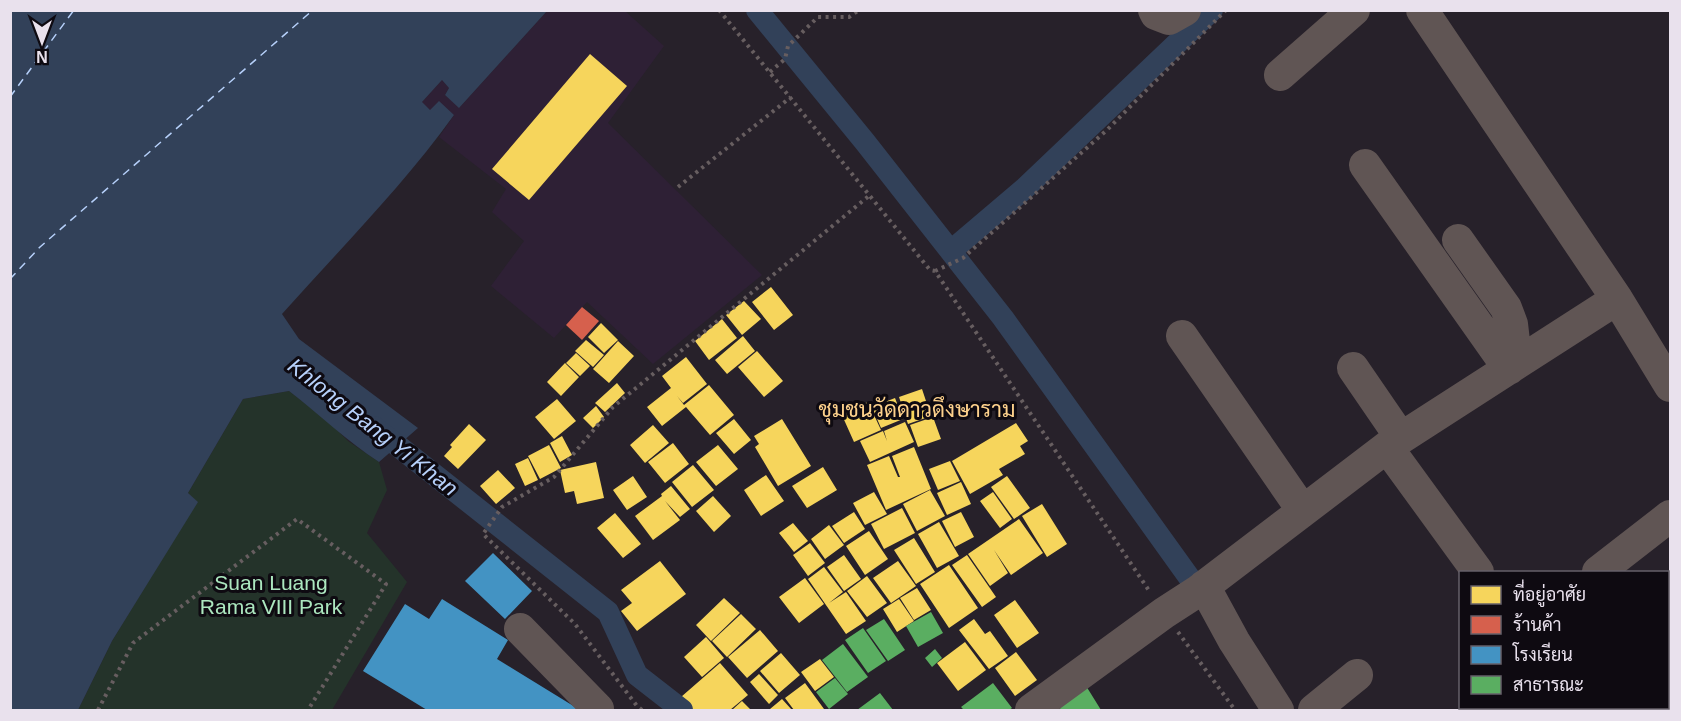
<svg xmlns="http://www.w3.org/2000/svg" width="1681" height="721" viewBox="0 0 1681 721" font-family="Helvetica,Sarabun,sans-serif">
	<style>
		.built { fill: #2e2035 }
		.green { fill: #24332a }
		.water { fill: #324159 }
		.homes { fill: #f6d55c }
		.shops { fill: #d6604d }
		.schools { fill: #4393c3 }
		.public { fill: #5aae61 }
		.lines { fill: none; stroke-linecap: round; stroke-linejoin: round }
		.canal { stroke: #324159; stroke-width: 22 }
		.ferry { stroke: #b6d0fa; stroke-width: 1.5; stroke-dasharray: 8 6; stroke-linecap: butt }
		.path { stroke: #675e60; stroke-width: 4; stroke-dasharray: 3 4.5; stroke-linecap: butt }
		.minor { stroke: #605554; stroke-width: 32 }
		.labels { text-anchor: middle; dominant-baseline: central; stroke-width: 6; stroke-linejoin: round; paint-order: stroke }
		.park-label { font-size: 21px; fill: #ace7bf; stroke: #0e0a11 }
		.neighbourhood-label { font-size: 22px; fill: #fdd18c; stroke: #0e0a11 }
		.water-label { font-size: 22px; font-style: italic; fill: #b6d0fa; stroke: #0e0a11 }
	</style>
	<rect width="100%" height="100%" fill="#27212a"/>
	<path class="built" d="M 547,11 L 625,11 L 664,46 L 608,123 L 762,275 L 653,364 L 587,302 L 554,338 L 491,286 L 524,241 L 492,212 L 506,189 L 439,137 L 454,115 L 430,110 L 421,103 L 442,80 L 449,88 L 445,95 L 460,107 Z"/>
	<path class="green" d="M 289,391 L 329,422 L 348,441 L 379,462 L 387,490 L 367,533 L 407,582 L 332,710 L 78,710 L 112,641 L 197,502 L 188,493 L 243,399 Z"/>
	<path class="water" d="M 10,11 L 547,11 L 459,108 L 445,95 L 449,88 L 442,80 L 422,102 L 430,110 L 439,101 L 454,115 C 403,186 340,249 282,314 L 299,339 L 418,428 L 379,462 C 347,441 320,415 289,391 L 243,399 L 188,493 L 198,502 L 112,641 L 78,710 L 11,710 Z"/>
	<path class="homes" d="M 590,54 L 627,86 L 529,200 L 492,169 Z
		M 771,287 L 793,315 L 774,330 L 752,302 Z
		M 744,301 L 761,319 L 742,335 L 726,315 Z
		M 722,319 L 737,338 L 709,360 L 695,341 Z
		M 601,323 L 618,340 L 604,353 L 588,337 Z
		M 743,336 L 755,351 L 727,374 L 715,360 Z
		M 586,340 L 604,355 L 593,367 L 575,351 Z
		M 618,341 L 634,356 L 609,383 L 593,369 Z
		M 757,351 L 783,381 L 764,397 L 738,367 Z
		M 576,353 L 590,366 L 580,376 L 566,363 Z
		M 686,357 L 707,384 L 683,403 L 677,396 L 684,405 L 709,385 L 734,415 L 710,435 L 686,407 L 662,426 L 647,407 L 671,388 L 662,376 Z
		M 565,363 L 579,377 L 561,396 L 547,382 Z
		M 617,383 L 625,393 L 605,412 L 595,403 Z
		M 922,389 L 931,416 L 908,424 L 899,397 Z
		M 895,398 L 903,419 L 881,428 L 872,407 Z
		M 557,399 L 576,421 L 554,439 L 535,417 Z
		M 868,402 L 881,430 L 854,442 L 841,413 Z
		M 596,406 L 604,417 L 593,428 L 583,418 Z
		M 933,417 L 941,439 L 918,447 L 910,425 Z
		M 734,419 L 751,440 L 734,454 L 716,433 Z
		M 782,419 L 811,466 L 778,486 L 755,447 L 759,444 L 754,436 Z
		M 905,422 L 914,442 L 870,462 L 860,441 L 883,431 L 887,441 L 884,431 Z
		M 1016,423 L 1028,441 L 1020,446 L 1025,454 L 999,469 L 1003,475 L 970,494 L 952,461 Z
		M 469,424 L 486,440 L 458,469 L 444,456 L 452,447 L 450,445 Z
		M 653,425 L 669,443 L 645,463 L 630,445 Z
		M 562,436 L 572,455 L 560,462 L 550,443 Z
		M 673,443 L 689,464 L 665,483 L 648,462 Z
		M 549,445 L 561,468 L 540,479 L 528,456 Z
		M 718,445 L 738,469 L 716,486 L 696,462 Z
		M 914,447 L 931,489 L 886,510 L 867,465 L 889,456 L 898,477 L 900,477 L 892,456 Z
		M 528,458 L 538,480 L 525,486 L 515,464 Z
		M 950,461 L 960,481 L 938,490 L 929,469 Z
		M 596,462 L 604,498 L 577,504 L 574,491 L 565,493 L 560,470 Z
		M 693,465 L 714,490 L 692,507 L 672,482 Z
		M 823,467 L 837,490 L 807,508 L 792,486 Z
		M 498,470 L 515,488 L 496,504 L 480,486 Z
		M 766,475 L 784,501 L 761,516 L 744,490 Z
		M 633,476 L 647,497 L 627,510 L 613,490 Z
		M 1007,476 L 1030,508 L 1014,519 L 991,487 Z
		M 961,482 L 971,504 L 947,515 L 937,493 Z
		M 671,486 L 690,509 L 680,517 L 665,501 L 680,520 L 653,540 L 635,516 L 662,496 L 661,494 Z
		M 930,490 L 945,516 L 917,531 L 903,504 Z
		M 874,492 L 887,514 L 865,525 L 853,503 Z
		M 993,492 L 1012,519 L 1000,528 L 980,501 Z
		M 713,496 L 731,516 L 714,532 L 696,511 Z
		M 1042,504 L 1067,544 L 1047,557 L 1022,516 Z
		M 902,508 L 915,533 L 884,549 L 871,524 Z
		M 854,512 L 865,529 L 844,543 L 832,526 Z
		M 961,512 L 974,537 L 955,547 L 942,521 Z
		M 615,513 L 641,544 L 623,558 L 597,528 Z
		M 1019,519 L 1043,553 L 1011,575 L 994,550 L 1008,573 L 990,586 L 968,554 Z
		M 939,522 L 959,556 L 937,568 L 918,534 Z
		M 793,523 L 808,541 L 794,552 L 779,533 Z
		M 829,525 L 844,545 L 825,559 L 811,539 Z
		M 869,531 L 888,559 L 865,575 L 846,546 Z
		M 914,538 L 935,572 L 916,584 L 894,550 Z
		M 810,543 L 825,563 L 808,576 L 793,555 Z
		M 844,555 L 861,579 L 844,591 L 827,567 Z
		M 967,555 L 996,597 L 982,607 L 952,565 Z
		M 660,561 L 686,594 L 637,631 L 621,611 L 632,603 L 621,590 Z
		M 898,561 L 916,586 L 891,603 L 873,578 Z
		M 949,565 L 978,608 L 949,628 L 920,584 Z
		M 824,567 L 843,592 L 829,603 L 846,592 L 866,621 L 846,634 L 808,579 Z
		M 867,576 L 887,603 L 867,617 L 847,591 Z
		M 805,578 L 824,604 L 799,623 L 779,597 Z
		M 917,588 L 931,610 L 914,620 L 900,598 Z
		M 724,598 L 740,613 L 711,641 L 696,625 Z
		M 899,599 L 914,621 L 897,632 L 883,609 Z
		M 1015,600 L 1039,633 L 1017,648 L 994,615 Z
		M 741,614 L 756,629 L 727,657 L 712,641 Z
		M 974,619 L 985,634 L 990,631 L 1008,656 L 989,669 L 959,630 Z
		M 760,630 L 778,651 L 747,678 L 728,657 Z
		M 706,637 L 724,658 L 702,677 L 684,657 Z
		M 965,642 L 986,670 L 958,691 L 937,663 Z
		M 1016,652 L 1037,680 L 1015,696 L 995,668 Z
		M 781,653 L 800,675 L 779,693 L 760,671 Z
		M 820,659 L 834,677 L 815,691 L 801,672 Z
		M 720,663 L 748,695 L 730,710 L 693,710 L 681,697 Z
		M 759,674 L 778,695 L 769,704 L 750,682 Z
		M 805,683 L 824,709 L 822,710 L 794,710 L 785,698 Z
		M 782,699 L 792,710 L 771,710 L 770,709 Z
		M 742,701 L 751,710 L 732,710 Z"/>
	<path class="shops" d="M 582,307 L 599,321 L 582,340 L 566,325 Z"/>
	<path class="schools" d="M 493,553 L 532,591 L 505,619 L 465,581 Z
		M 442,599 L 508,640 L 497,659 L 580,710 L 427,710 L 363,671 L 405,604 L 429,619 Z"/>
	<path class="public" d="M 931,612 L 943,633 L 918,647 L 906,626 Z
		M 884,619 L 905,650 L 888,661 L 866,630 Z
		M 863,628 L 886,661 L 868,673 L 845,640 Z
		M 843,644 L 868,677 L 847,692 L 822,660 Z
		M 935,649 L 942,658 L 932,667 L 925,658 Z
		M 835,678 L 848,694 L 829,709 L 816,692 Z
		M 1083,681 L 1101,710 L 1061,710 L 1054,698 Z
		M 993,683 L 1012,708 L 1009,710 L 964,710 L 961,707 Z
		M 880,693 L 893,710 L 857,710 Z"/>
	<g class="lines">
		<path class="canal" d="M 757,10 L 865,142 L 1003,318 L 1191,580
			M 951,251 L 1024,189 L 1212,10
			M 374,427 L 608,612 L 637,675 L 682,710"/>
		<path class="ferry" d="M 10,97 L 74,10
			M 10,279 L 40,247 L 313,10"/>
		<path class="path" d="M 719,10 L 930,270 L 935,271 L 1150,592
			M 770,72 L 785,59 L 788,46 L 818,17 L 849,17 L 859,10
			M 678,187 L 791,97
			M 935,271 L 963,258 L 1108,129 L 1226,10
			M 1178,632 L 1235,710
			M 98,710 L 133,643 L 297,519 L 386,584 L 308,710
			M 642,710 L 637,706 L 575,624 L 483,534 L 502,507 L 554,477 L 613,407 L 870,195"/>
		<path class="minor" d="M 1154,10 L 1156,14 L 1169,19 L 1185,10
			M 1422,10 L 1617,299 L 1670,386
			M 1280,75 L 1354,10
			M 1365,165 L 1509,369
			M 1458,240 L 1506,308 L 1512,324 L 1515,350 L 1522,360
			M 1182,336 L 1303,511
			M 1353,368 L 1401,438
			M 1387,447 L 1478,572
			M 1598,572 L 1670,516
			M 1204,586 L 1234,641 L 1278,710
			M 520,629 L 598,709 L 596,710
			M 1668,660 L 1670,658
			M 1573,708 L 1575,710
			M 1031,710 L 1164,613 L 1198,591 L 1387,447 L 1617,299
			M 1314,710 L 1357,675
			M 1605,710 L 1609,708"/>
	</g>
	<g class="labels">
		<g class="park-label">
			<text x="271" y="582">Suan Luang<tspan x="271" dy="24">Rama VIII Park</tspan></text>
		</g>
		<g class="neighbourhood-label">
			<text x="917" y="409">ชุมชนวัดดาวดึงษาราม</text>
		</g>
		<g class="water-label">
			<text transform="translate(373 427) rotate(38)">Khlong Bang Yi Khan</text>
		</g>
	</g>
	<rect width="1681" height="721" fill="none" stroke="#e9e1ed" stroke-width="24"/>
	<rect x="1459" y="571" width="210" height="138" fill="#0e0a11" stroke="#666069" stroke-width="1.5"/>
	<rect x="1471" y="586" width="30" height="18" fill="#f6d55c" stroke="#666069" stroke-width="1.5"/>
	<text x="1513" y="601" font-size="18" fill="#e9e1ed">ที่อยู่อาศัย</text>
	<rect x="1471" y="616" width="30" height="18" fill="#d6604d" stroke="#666069" stroke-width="1.5"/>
	<text x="1513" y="631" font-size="18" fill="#e9e1ed">ร้านค้า</text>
	<rect x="1471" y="646" width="30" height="18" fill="#4393c3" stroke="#666069" stroke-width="1.5"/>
	<text x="1513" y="661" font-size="18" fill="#e9e1ed">โรงเรียน</text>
	<rect x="1471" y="676" width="30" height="18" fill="#5aae61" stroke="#666069" stroke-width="1.5"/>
	<text x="1513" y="691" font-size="18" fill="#e9e1ed">สาธารณะ</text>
	<g transform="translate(42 42) rotate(180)" stroke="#0e0a11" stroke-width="4.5" paint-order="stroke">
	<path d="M0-4.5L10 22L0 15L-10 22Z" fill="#e9e1ed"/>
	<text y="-9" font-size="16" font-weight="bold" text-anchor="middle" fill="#e9e1ed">N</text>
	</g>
</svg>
